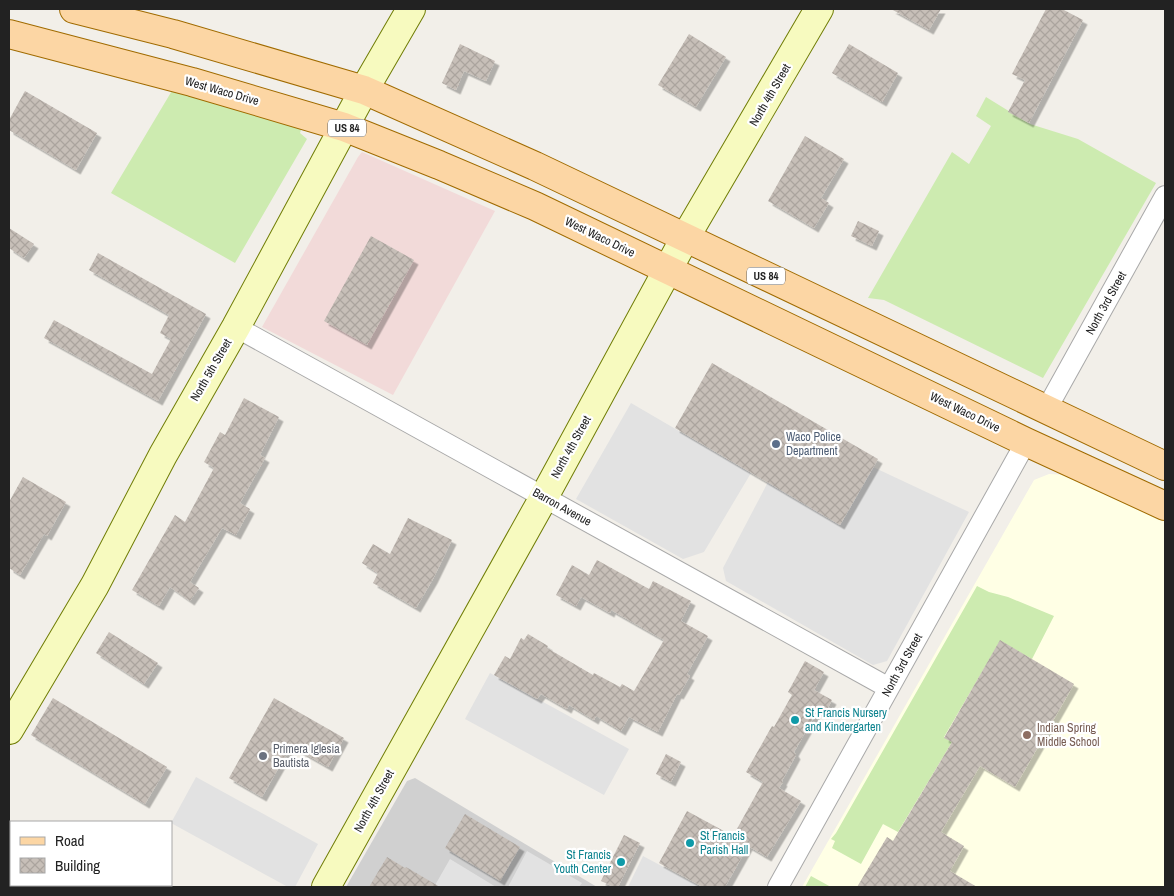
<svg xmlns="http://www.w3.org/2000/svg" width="1174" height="896" viewBox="0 0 1174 896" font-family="'Archivo Narrow',sans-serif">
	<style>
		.commercial { fill: #f2dad9 }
		.education { fill: #ffffe5 }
		.religious { fill: #d0d0d0 }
		.grass { fill: #cdebb0 }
		.parking { fill: #e2e2e2 }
		.building { fill: url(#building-cross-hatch); filter: url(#shadow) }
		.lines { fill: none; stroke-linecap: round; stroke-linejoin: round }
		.street-casing { stroke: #a9a9a9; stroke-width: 22 }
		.secondary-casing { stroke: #707d05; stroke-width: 30 }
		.primary-casing { stroke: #a06b00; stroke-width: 30 }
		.street { stroke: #fff; stroke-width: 20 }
		.secondary { stroke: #f7fabf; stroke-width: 28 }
		.primary { stroke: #fcd6a4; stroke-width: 28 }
		.service-dot { fill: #5c6f8a; stroke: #fff; stroke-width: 2 }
		.culture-dot { fill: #0f9aa8; stroke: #fff; stroke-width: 2 }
		.education-dot { fill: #8d6e63; stroke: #fff; stroke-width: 2 }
		.worship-dot { fill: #6b7280; stroke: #fff; stroke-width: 2 }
		.labels { text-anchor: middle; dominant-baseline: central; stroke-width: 4.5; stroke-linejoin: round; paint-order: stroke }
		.shield { fill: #fff; stroke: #646464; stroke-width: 1 }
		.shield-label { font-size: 11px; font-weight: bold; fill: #222 }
		.street-label { font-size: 12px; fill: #222; stroke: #fff }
		.service-label { font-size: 12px; fill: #4e5e75; stroke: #fff; text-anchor: start }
		.culture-label { font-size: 12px; fill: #0d838f; stroke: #fff; text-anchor: start }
		.education-label { font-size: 12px; fill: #785e54; stroke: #fff; text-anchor: start }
		.worship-label { font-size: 12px; fill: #5b616d; stroke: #fff; text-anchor: start }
	</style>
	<defs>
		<pattern id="building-cross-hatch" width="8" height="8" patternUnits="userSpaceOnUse" patternTransform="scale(1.25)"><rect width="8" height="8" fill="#c7bfb8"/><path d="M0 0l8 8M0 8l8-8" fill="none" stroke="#aba49e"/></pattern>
		<filter id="shadow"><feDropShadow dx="4.5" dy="4.5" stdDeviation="0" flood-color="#0004"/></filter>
	</defs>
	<rect width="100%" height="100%" fill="#f2efe9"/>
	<path class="commercial" d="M 362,152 L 495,211 L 393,395 L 262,327 L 358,157 Z"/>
	<path class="education" d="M 1049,474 L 1067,475 L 1165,519 L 1165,887 L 802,887 L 1034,480 Z"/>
	<path class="religious" d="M 415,778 L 597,887 L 346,887 L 407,781 Z"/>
	<path class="grass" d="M 173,89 L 302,127 L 300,133 L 307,139 L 235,263 L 111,193 Z
		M 986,97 L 1030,124 L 1078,139 L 1156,183 L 1043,378 L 884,300 L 868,298 L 952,152 L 969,164 L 991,126 L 976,116 Z
		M 977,586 L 989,592 L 1008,597 L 1054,616 L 1032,659 L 1000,641 L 944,737 L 952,742 L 898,832 L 883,824 L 861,864 L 832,848 L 835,841 L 831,839 L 836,833 Z
		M 811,876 L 831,887 L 805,887 Z"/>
	<path class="parking" d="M 631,403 L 751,473 L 704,552 L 683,559 L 576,499 Z
		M 873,467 L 969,512 L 887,661 L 873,665 L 726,581 L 723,568 L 768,482 L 840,525 Z
		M 490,673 L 629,749 L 604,795 L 465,719 Z
		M 196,777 L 318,844 L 295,887 L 288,887 L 171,823 Z
		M 527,851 L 582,883 L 579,887 L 508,887 Z
		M 643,856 L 701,887 L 628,887 Z
		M 450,859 L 496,887 L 434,887 Z"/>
	<path class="building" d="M 891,9 L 941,9 L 929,30 Z
		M 1046,9 L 1062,9 L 1083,20 L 1029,123 L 1008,112 L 1025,80 L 1012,74 Z
		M 689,34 L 726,57 L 696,107 L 658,85 Z
		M 460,44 L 495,61 L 486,81 L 464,71 L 456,90 L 442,83 Z
		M 849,44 L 898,73 L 882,102 L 832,73 Z
		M 25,91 L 97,133 L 76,170 L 9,130 L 9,120 Z
		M 805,136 L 844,159 L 821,198 L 829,203 L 814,228 L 768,201 Z
		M 858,221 L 879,231 L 872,246 L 851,236 Z
		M 9,228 L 34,244 L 24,258 L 9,248 Z
		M 371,236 L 414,260 L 367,345 L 324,321 Z
		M 98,253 L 206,314 L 158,401 L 44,338 L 54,320 L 152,374 L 171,339 L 160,333 L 169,315 L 89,270 Z
		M 712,363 L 878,459 L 840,525 L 675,428 Z
		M 244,398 L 279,417 L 260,455 L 265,458 L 240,503 L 250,509 L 236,535 L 222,528 L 190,582 L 199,588 L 190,601 L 170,587 L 159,606 L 132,590 L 175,515 L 185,522 L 214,468 L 204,462 L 220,432 L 225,435 Z
		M 23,477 L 66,502 L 47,536 L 44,534 L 20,575 L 9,568 L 9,502 Z
		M 408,518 L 452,540 L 433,579 L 416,608 L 373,583 L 378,573 L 362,563 L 373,544 L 390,554 Z
		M 597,560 L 649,589 L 653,581 L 691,601 L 681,621 L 708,636 L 687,674 L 690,676 L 679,695 L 677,694 L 658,732 L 629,717 L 621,731 L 596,716 L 594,720 L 569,705 L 567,709 L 541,694 L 537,699 L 494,675 L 505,656 L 510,659 L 521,638 L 524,640 L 528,634 L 548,646 L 547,648 L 593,675 L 594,673 L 620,687 L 622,684 L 634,691 L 664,640 L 611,610 L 610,613 L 581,597 L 576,606 L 556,595 L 572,565 L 589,575 Z
		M 109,632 L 158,663 L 144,684 L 96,653 Z
		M 1000,640 L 1074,684 L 1015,787 L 980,766 L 941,832 L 964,846 L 950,871 L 977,887 L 857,887 L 887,837 L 893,841 L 952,742 L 944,738 Z
		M 805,661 L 824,672 L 814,690 L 832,700 L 825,713 L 818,710 L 794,752 L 796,755 L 782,781 L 783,782 L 779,788 L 801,801 L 767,857 L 748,846 L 725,887 L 703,887 L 659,863 L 687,811 L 733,836 L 763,782 L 746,772 L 772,726 L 774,727 L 792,695 L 788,692 Z
		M 53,698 L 167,767 L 145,804 L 31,735 Z
		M 274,698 L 344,738 L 328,767 L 291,746 L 262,797 L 229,778 Z
		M 666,754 L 681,762 L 671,782 L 656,774 Z
		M 465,814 L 520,847 L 500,881 L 445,848 Z
		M 624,835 L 640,843 L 618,887 L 614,887 L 601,881 Z
		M 387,857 L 405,868 L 406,867 L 440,887 L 369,887 Z"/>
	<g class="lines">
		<defs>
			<path id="street" d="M 236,327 L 889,688
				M 1046,410 L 1165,196
				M 9,851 L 11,853
				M 66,885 L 71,887
				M 778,887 L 1026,442"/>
			<path id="secondary" d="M 9,730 L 95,585 L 163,455 L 236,327 L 364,90 L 411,9
				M 326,887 L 544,497 L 685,238 L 819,9"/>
			<path id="primary" d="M 74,9 L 173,34 L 364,90 L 535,166 L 1165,466
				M 9,34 L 192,82 L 344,127 L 439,165 L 535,206 L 1026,442 L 1165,506"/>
		</defs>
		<use href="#street" class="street-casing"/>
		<use href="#secondary" class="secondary-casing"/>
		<use href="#primary" class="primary-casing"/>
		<use href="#street" class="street"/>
		<use href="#secondary" class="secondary"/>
		<use href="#primary" class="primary"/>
	</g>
	<circle class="service-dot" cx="776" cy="444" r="5"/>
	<g class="culture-dot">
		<circle cx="795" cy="720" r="5"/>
		<circle cx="690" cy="843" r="5"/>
		<circle cx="621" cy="862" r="5"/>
	</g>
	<circle class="education-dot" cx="1027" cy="735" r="5"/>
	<circle class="worship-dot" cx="263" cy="756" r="5"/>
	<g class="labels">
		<g class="shield">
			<rect x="328" y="119.5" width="38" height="17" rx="4"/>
			<rect x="747" y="267.5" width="38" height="17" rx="4"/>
		</g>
		<g class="shield-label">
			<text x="347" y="128">US 84</text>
			<text x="766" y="276">US 84</text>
		</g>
		<g class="street-label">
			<text transform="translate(222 91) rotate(16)">West Waco Drive</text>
			<text transform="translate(770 95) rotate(-60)">North 4th Street</text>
			<text transform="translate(600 237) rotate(26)">West Waco Drive</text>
			<text transform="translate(1106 303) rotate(-61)">North 3rd Street</text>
			<text transform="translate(211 370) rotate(-60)">North 5th Street</text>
			<text transform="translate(965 412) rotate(26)">West Waco Drive</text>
			<text transform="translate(571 447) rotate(-61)">North 4th Street</text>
			<text transform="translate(562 507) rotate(29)">Barron Avenue</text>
			<text transform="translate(902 665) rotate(-61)">North 3rd Street</text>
			<text transform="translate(374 801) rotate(-61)">North 4th Street</text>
		</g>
		<g class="service-label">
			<text x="786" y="437">Waco Police<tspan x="786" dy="14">Department</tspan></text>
		</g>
		<g class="culture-label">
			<text x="805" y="713">St Francis Nursery<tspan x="805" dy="14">and Kindergarten</tspan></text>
			<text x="700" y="836">St Francis<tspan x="700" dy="14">Parish Hall</tspan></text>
			<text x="611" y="855" text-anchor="end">St Francis<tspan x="611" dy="14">Youth Center</tspan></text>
		</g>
		<g class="education-label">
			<text x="1037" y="728">Indian Spring<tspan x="1037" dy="14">Middle School</tspan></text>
		</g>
		<g class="worship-label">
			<text x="273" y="749">Primera Iglesia<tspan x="273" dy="14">Bautista</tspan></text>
		</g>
	</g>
	<rect width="1174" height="896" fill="none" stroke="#222222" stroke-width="20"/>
	<rect x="10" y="821" width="162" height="65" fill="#ffffff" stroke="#a7a7a7"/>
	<rect x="20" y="837" width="25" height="8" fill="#fcd6a4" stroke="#a7a7a7"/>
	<text x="55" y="846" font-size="15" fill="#222222">Road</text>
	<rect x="20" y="858" width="25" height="15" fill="url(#building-cross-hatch)" stroke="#a7a7a7"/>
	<text x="55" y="871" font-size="15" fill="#222222">Building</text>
</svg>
